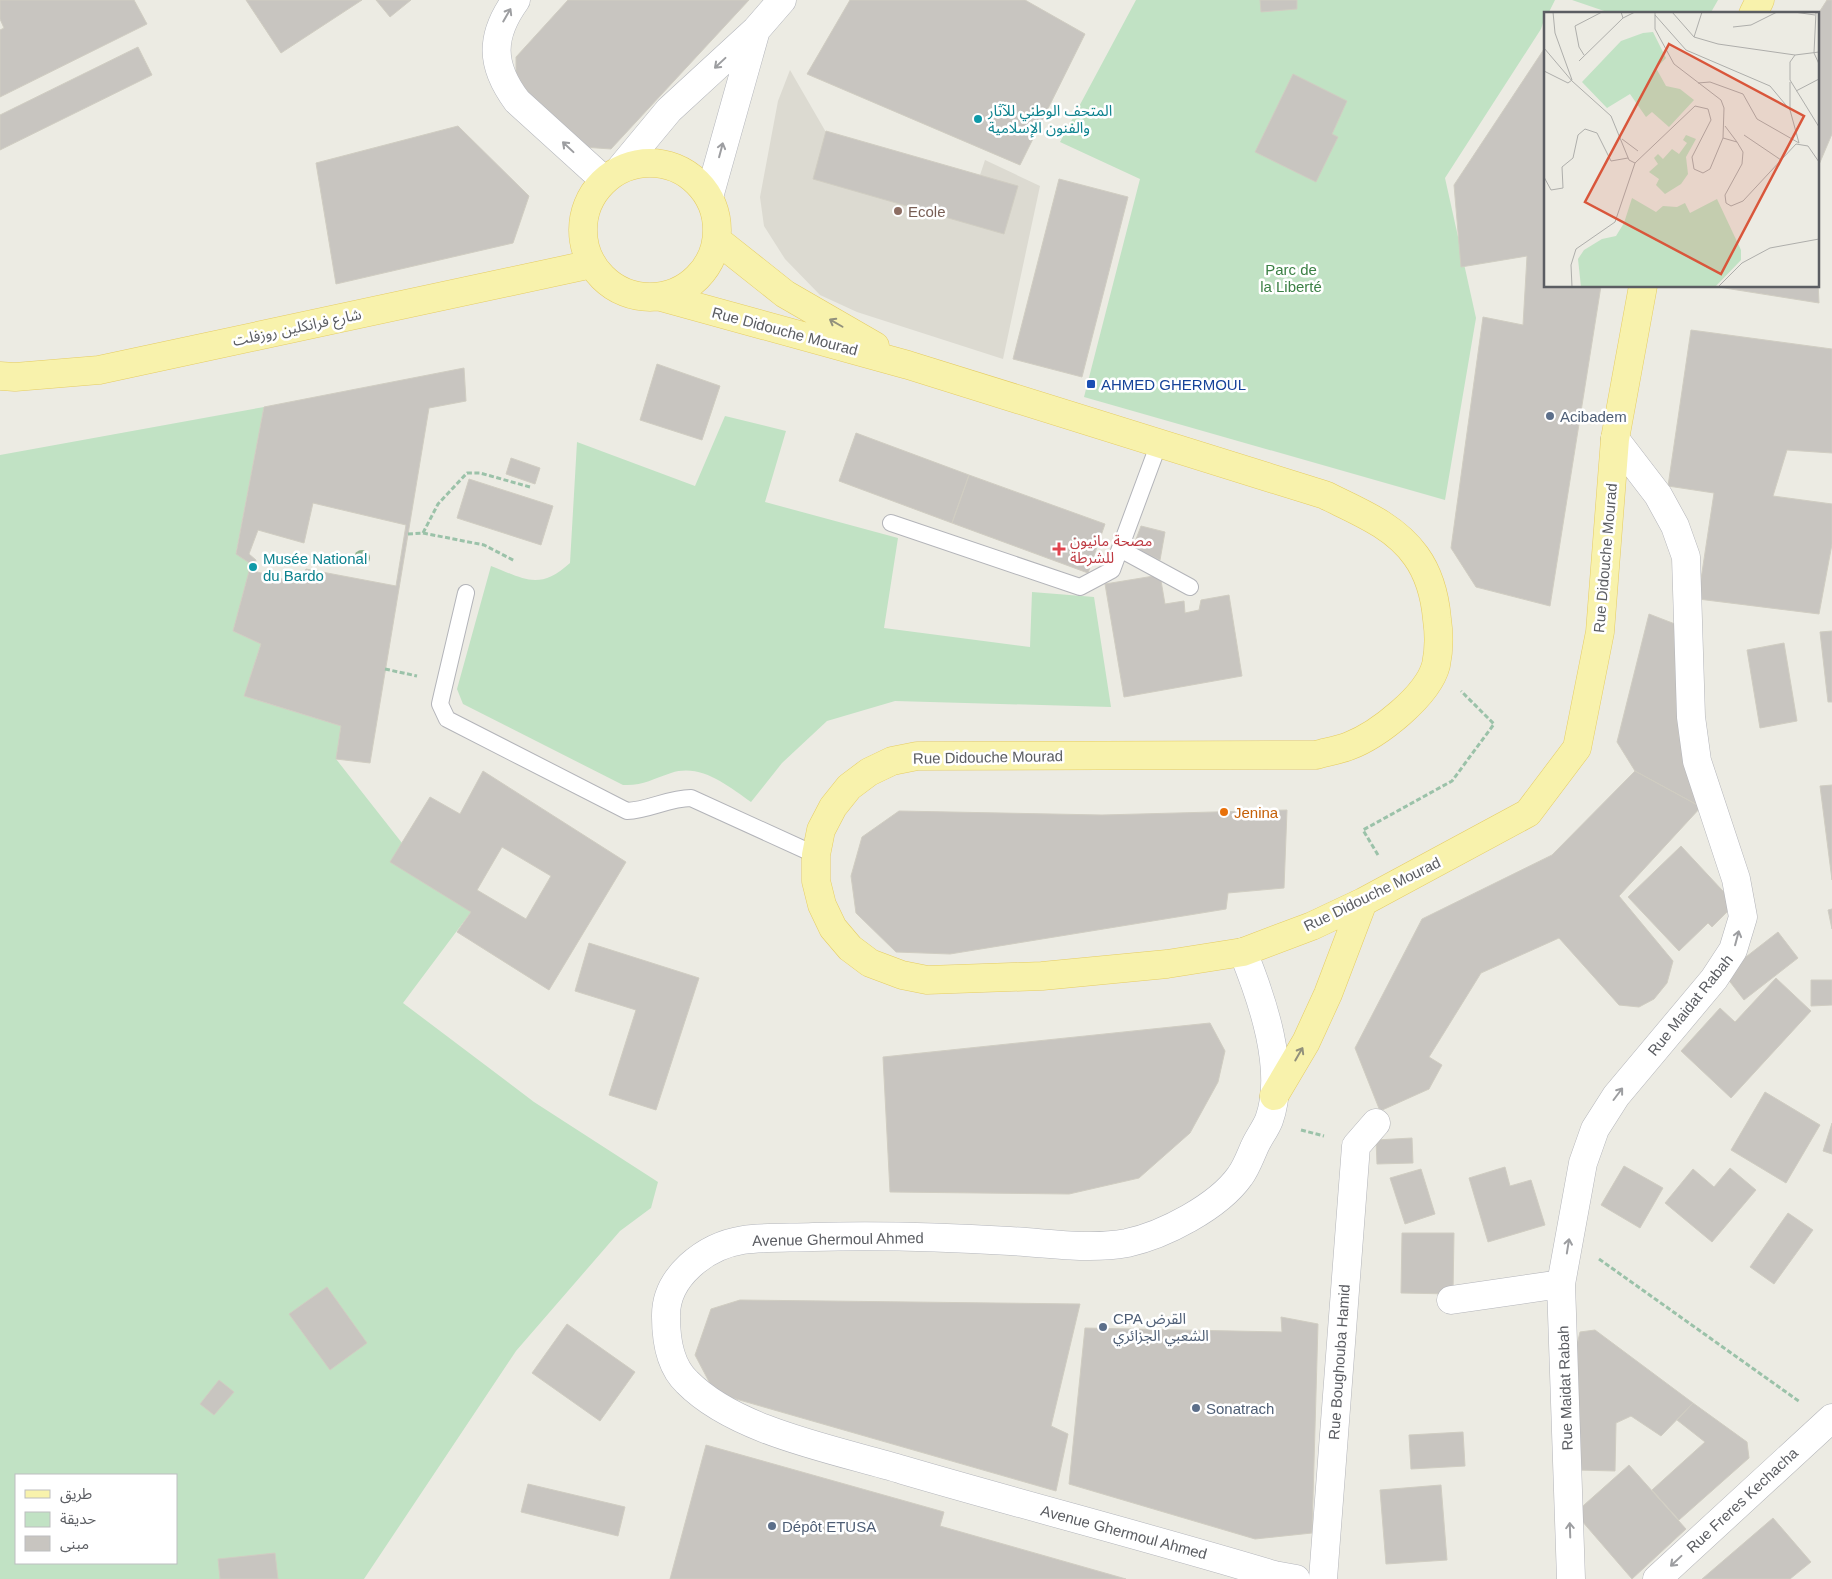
<svg xmlns="http://www.w3.org/2000/svg" width="1832" height="1579" viewBox="0 0 1832 1579" font-family="Helvetica,'Noto Sans Arabic',sans-serif">
	<style>
		.education { fill: #dcdad1 }
		.green { fill: #c1e2c4; fill-rule: evenodd }
		.building { fill: #c8c5c0; stroke: #d0cdc2; fill-rule: evenodd }
		.lines { fill: none; stroke-linecap: round; stroke-linejoin: round }
		.lane-casing { stroke: #b3b4b9; stroke-width: 18 }
		.street-casing { stroke: #b3b4b9; stroke-width: 29 }
		.secondary-casing { stroke: #b4b6bc; stroke-width: 29 }
		.primary-casing { stroke: #e5cc63; stroke-width: 29 }
		.path { stroke: #9bc2a9; stroke-width: 3; stroke-dasharray: 5 2.5; stroke-linecap: butt }
		.lane { stroke: #fff; stroke-width: 16 }
		.street { stroke: #fff; stroke-width: 28 }
		.secondary { stroke: #fff; stroke-width: 28 }
		.primary { stroke: #f8f2ac; stroke-width: 28 }
		.tree { fill: #8bb08c }
		.oneway { stroke: #9d9ea1 }
		.oneway2 { stroke: #92917c }
		.culture-dot { fill: #0f9aa8; stroke: #fff; stroke-width: 2 }
		.education-dot { fill: #8d6e63; stroke: #fff; stroke-width: 2 }
		.transit-dot { fill: #1a4fb4; stroke: #fff; stroke-width: 2 }
		.service-dot { fill: #5c6f8a; stroke: #fff; stroke-width: 2 }
		.health-dot { fill: #e0444e; stroke: #fff; stroke-width: 2 }
		.food-dot { fill: #e8710a; stroke: #fff; stroke-width: 2 }
		.labels { text-anchor: middle; dominant-baseline: central; stroke-width: 5; stroke-linejoin: round; paint-order: stroke }
		.culture-label { font-size: 15px; fill: #0d838f; stroke: #fff; text-anchor: start }
		.education-label { font-size: 15px; fill: #785e54; stroke: #fff; text-anchor: start }
		.park-label { font-size: 15px; fill: #3c8045; stroke: #fff }
		.street-label { font-size: 15px; fill: #5b5d62; stroke: #fff }
		.transit-label { font-size: 15px; fill: #164399; stroke: #fff; text-anchor: start }
		.service-label { font-size: 15px; fill: #4e5e75; stroke: #fff; text-anchor: start }
		.health-label { font-size: 15px; fill: #be3a42; stroke: #fff; text-anchor: start }
		.food-label { font-size: 15px; fill: #c56008; stroke: #fff; text-anchor: start }
		.inset-road { fill: none; stroke: #aeaeab; stroke-width: 1 }
		.view { fill: #d9563b; fill-opacity: 0.15; stroke: #d9563b; stroke-width: 2.5 }
		.inset-edge { fill: none; stroke: #5b5d62; stroke-width: 2.5 }
	</style>
	<rect width="100%" height="100%" fill="#ecebe3"/>
	<path class="education" d="M 790,70 L 827,134 L 979,178 L 985,160 L 1040,186 L 1003,359 L 857,312 L 820,295 L 785,259 L 764,226 L 760,197 L 778,101 Z"/>
	<path class="green" d="M 1136,0 L 1555,0 L 1548,14 L 1546,14 L 1541,29 L 1445,178 L 1476,318 L 1445,500 L 1084,397 L 1140,179 L 1060,142 Z
		M 1572,0 L 1718,0 L 1710,14 L 1613,14 Z
		M 264,407 L 236,553 L 251,564 L 233,631 L 261,644 L 244,696 L 341,726 L 336,759 L 402,843 L 471,912 L 403,1003 L 534,1102 L 658,1182 L 651,1208 L 620,1231 L 516,1351 L 364,1579 L 0,1579 L 0,455 ZM 16,1475 L 176,1475 L 176,1563 L 16,1563 Z
		M 725,416 L 786,431 L 765,502 L 898,538 L 884,628 L 1030,647 L 1032,592 L 1094,597 L 1111,707 L 895,701 L 827,721 L 782,763 L 751,802 C 728,786 701,763 671,773 C 652,779 643,786 623,785 L 463,704 L 457,689 L 491,566 C 525,579 539,591 570,563 L 577,442 L 695,486 Z"/>
	<path class="building" d="M 0,0 L 134,0 L 147,24 L 0,97 L 0,30 L 4,28 L 0,19 Z
		M 246,0 L 362,0 L 281,53 Z
		M 376,0 L 411,0 L 390,17 Z
		M 568,0 L 749,0 L 611,149 L 583,147 L 516,80 L 516,57 Z
		M 850,0 L 1025,0 L 1085,34 L 1020,165 L 807,74 Z
		M 1260,0 L 1297,0 L 1297,9 L 1261,12 Z
		M 1827,0 L 1832,0 L 1832,134 L 1818,167 L 1818,14 Z
		M 1546,46 L 1546,286 L 1601,286 L 1550,606 L 1476,587 L 1451,548 L 1483,317 L 1523,325 L 1527,256 L 1461,267 L 1454,185 Z
		M 138,47 L 152,75 L 0,150 L 0,115 Z
		M 1293,74 L 1347,101 L 1332,134 L 1338,137 L 1316,182 L 1255,152 Z
		M 458,126 L 529,196 L 513,243 L 336,284 L 316,163 Z
		M 826,131 L 1018,186 L 1004,234 L 813,179 Z
		M 1059,179 L 1128,197 L 1082,377 L 1013,359 Z
		M 1818,282 L 1819,303 L 1712,286 L 1818,286 Z
		M 1691,330 L 1832,349 L 1832,453 L 1787,450 L 1773,496 L 1832,504 L 1832,544 L 1819,614 L 1698,599 L 1714,493 L 1668,486 Z
		M 657,364 L 720,386 L 702,440 L 640,420 Z
		M 464,368 L 466,401 L 429,408 L 370,763 L 336,759 L 341,726 L 244,696 L 261,644 L 233,631 L 251,564 L 236,554 L 264,407 ZM 313,503 L 406,525 L 396,586 L 306,569 L 300,584 L 254,571 L 256,560 L 249,554 L 258,530 L 304,543 Z
		M 856,433 L 969,475 L 952,523 L 839,481 Z
		M 511,458 L 540,468 L 535,484 L 506,474 Z
		M 969,475 L 1105,524 L 1088,573 L 952,523 Z
		M 469,479 L 553,506 L 541,545 L 457,518 Z
		M 1141,526 L 1165,532 L 1160,560 L 1133,547 Z
		M 1160,575 L 1165,604 L 1184,601 L 1185,613 L 1199,610 L 1201,600 L 1229,595 L 1242,676 L 1124,697 L 1105,584 Z
		M 1649,614 L 1675,624 L 1679,736 L 1701,807 L 1635,771 L 1617,742 Z
		M 1832,631 L 1832,702 L 1828,702 L 1820,632 Z
		M 1784,643 L 1797,721 L 1760,728 L 1747,650 Z
		M 483,771 L 626,862 L 549,990 L 457,932 L 471,912 L 390,862 L 430,797 L 460,814 ZM 502,847 L 551,876 L 526,919 L 477,890 Z
		M 1635,771 L 1701,807 L 1619,896 L 1673,961 L 1667,983 L 1654,999 L 1639,1007 L 1619,1005 L 1559,938 L 1481,973 L 1429,1057 L 1442,1065 L 1429,1089 L 1380,1111 L 1355,1048 L 1422,919 L 1552,855 Z
		M 1832,785 L 1832,880 L 1820,786 Z
		M 1287,810 L 1284,888 L 1228,893 L 1226,909 L 950,954 L 896,952 L 856,913 L 851,876 L 862,837 L 899,811 L 1102,815 Z
		M 1681,846 L 1735,904 L 1712,927 L 1708,923 L 1679,951 L 1628,897 Z
		M 1832,909 L 1832,929 L 1828,910 Z
		M 1778,932 L 1798,958 L 1744,1000 L 1724,974 Z
		M 589,943 L 699,978 L 656,1110 L 609,1095 L 636,1010 L 575,991 Z
		M 1776,978 L 1811,1011 L 1731,1098 L 1681,1051 L 1720,1008 L 1735,1022 Z
		M 1811,980 L 1832,980 L 1832,1005 L 1811,1006 Z
		M 1210,1023 L 1225,1051 L 1218,1082 L 1190,1133 L 1139,1178 L 1069,1194 L 890,1192 L 883,1057 Z
		M 1765,1092 L 1820,1125 L 1786,1183 L 1731,1150 Z
		M 1832,1123 L 1832,1154 L 1823,1151 Z
		M 1412,1138 L 1413,1163 L 1377,1164 L 1376,1140 Z
		M 1624,1166 L 1663,1188 L 1640,1228 L 1601,1205 Z
		M 1505,1167 L 1510,1186 L 1531,1180 L 1545,1225 L 1488,1242 L 1469,1178 Z
		M 1730,1168 L 1756,1190 L 1712,1242 L 1665,1203 L 1693,1169 L 1714,1187 Z
		M 1421,1169 L 1435,1214 L 1405,1224 L 1390,1178 Z
		M 1788,1213 L 1813,1230 L 1774,1284 L 1750,1267 Z
		M 1402,1233 L 1454,1233 L 1453,1294 L 1401,1293 Z
		M 327,1287 L 367,1343 L 330,1370 L 289,1314 Z
		M 740,1300 L 1080,1304 L 1051,1426 L 1068,1434 L 1056,1491 L 715,1393 L 695,1355 L 711,1309 Z
		M 1281,1317 L 1318,1324 L 1312,1533 L 1255,1539 L 1069,1484 L 1085,1328 L 1282,1332 Z
		M 567,1324 L 635,1372 L 600,1421 L 532,1373 Z
		M 1595,1330 L 1693,1403 L 1661,1436 L 1631,1416 L 1616,1423 L 1615,1471 L 1577,1470 L 1576,1349 L 1580,1332 Z
		M 219,1380 L 234,1392 L 214,1415 L 200,1404 Z
		M 1693,1403 L 1747,1442 L 1749,1458 L 1679,1520 L 1652,1490 L 1705,1442 L 1677,1420 Z
		M 1463,1432 L 1465,1466 L 1411,1469 L 1409,1435 Z
		M 706,1445 L 944,1512 L 940,1526 L 1126,1579 L 670,1579 Z
		M 1629,1465 L 1686,1529 L 1632,1579 L 1575,1513 Z
		M 528,1484 L 625,1507 L 618,1536 L 521,1512 Z
		M 1441,1485 L 1447,1560 L 1386,1564 L 1380,1490 Z
		M 1773,1518 L 1811,1562 L 1790,1579 L 1702,1579 Z
		M 275,1553 L 278,1579 L 220,1579 L 218,1559 Z"/>
	<g class="lines">
		<defs>
			<path id="lane" d="M 891,523 L 1080,587 L 1112,570 L 1159,443
				M 1120,549 L 1190,587
				M 466,593 L 442,695 L 440,704 L 447,719 L 627,811 C 649,810 669,798 691,798 L 816,855"/>
			<path id="street" d="M 1451,1300 L 1561,1284
				M 1323,1579 L 1356,1146 L 1376,1123
				M 1571,1579 L 1561,1284 L 1583,1163 L 1595,1129 L 1616,1096 L 1714,979 L 1733,950 L 1743,917 L 1736,879 L 1697,761 L 1691,717 L 1686,557 L 1675,526 L 1658,495 L 1615,439
				M 1657,1579 L 1832,1418"/>
			<path id="secondary" d="M 516,0 C 490,36 490,65 517,101 L 604,180
				M 620,169 L 669,110 L 756,30 L 782,0
				M 709,197 L 756,30
				M 1243,952 C 1262,999 1287,1070 1269,1120 C 1265,1130 1258,1138 1254,1148 C 1250,1157 1246,1168 1240,1176 C 1218,1207 1164,1235 1127,1243 C 1089,1250 1048,1243 1010,1241 C 944,1237 879,1235 813,1237 C 790,1238 765,1237 743,1240 C 705,1246 665,1277 666,1317 C 666,1339 670,1366 687,1382 C 736,1432 837,1450 903,1470 C 1026,1506 1151,1538 1274,1575 L 1296,1579"/>
			<path id="primary" d="M 1753,14 L 1760,0
				M583 230a67 67 0 1 1 134 0a67 67 0 1 1-134 0Z
				M 717,240 L 785,294 L 875,346
				M 661,297 L 908,365 L 1325,495 C 1357,511 1394,525 1416,556 C 1429,574 1435,597 1437,619 C 1439,633 1439,651 1436,665 C 1428,696 1378,735 1349,746 C 1339,750 1327,752 1316,755 L 917,756 L 892,761 L 869,772 L 849,787 L 833,807 L 821,830 L 816,855 L 816,881 L 822,905 L 833,928 L 850,948 L 870,963 L 902,975 L 927,980 L 1042,976 L 1167,964 L 1243,952 L 1312,926 L 1363,902 L 1528,813 L 1577,748 L 1600,632 L 1615,439 L 1643,286
				M 0,376 L 15,377 L 99,370 L 592,264
				M 1274,1096 L 1306,1042 L 1328,994 L 1363,902"/>
		</defs>
		<use href="#lane" class="lane-casing"/>
		<use href="#street" class="street-casing"/>
		<use href="#secondary" class="secondary-casing"/>
		<use href="#primary" class="primary-casing"/>
		<path class="path" d="M 423,533 L 438,504 L 467,473 L 480,473 L 530,487
			M 408,534 L 423,533 L 484,545 L 515,561
			M 385,669 L 417,676
			M 1378,855 L 1363,830 L 1452,781 L 1494,724 L 1461,691
			M 1301,1130 L 1324,1136
			M 1599,1259 L 1800,1402"/>
		<use href="#lane" class="lane"/>
		<use href="#street" class="street"/>
		<use href="#secondary" class="secondary"/>
		<use href="#primary" class="primary"/>
	</g>
	<circle class="tree" cx="362" cy="558" r="8"/>
	<defs><path id="oneway-shaft" d="M-6 0H5M1.5-3L5.5 0L1.5 3" fill="none" stroke-width="1.6" stroke-linecap="round" stroke-linejoin="round" transform="scale(1.25)"/></defs>
	<g class="oneway">
		<use href="#oneway-shaft" transform="translate(507 15) rotate(-60)"/>
		<use href="#oneway-shaft" transform="translate(720 63) rotate(137)"/>
		<use href="#oneway-shaft" transform="translate(568 147) rotate(-137)"/>
		<use href="#oneway-shaft" transform="translate(721 150) rotate(-75)"/>
		<use href="#oneway-shaft" transform="translate(1737 938) rotate(-75)"/>
		<use href="#oneway-shaft" transform="translate(1618 1094) rotate(-53)"/>
		<use href="#oneway-shaft" transform="translate(1568 1246) rotate(-81)"/>
		<use href="#oneway-shaft" transform="translate(1570 1530) rotate(-92)"/>
		<use href="#oneway-shaft" transform="translate(1676 1561) rotate(137)"/>
	</g>
	<g class="oneway2">
		<use href="#oneway-shaft" transform="translate(836 323) rotate(-150)"/>
		<use href="#oneway-shaft" transform="translate(1299 1054) rotate(-60)"/>
	</g>
	<g class="culture-dot">
		<circle cx="978" cy="119" r="5"/>
		<circle cx="253" cy="567" r="5"/>
	</g>
	<circle class="education-dot" cx="898" cy="211" r="5"/>
	<rect class="transit-dot" x="1086" y="379" width="10" height="10" rx="2.5"/>
	<g class="service-dot">
		<circle cx="1550" cy="416" r="5"/>
		<circle cx="1103" cy="1327" r="5"/>
		<circle cx="1196" cy="1408" r="5"/>
		<circle cx="772" cy="1526" r="5"/>
	</g>
	<path class="health-dot" d="M1056.5 541.5h5v5h5v5h-5v5h-5v-5h-5v-5h5z"/>
	<circle class="food-dot" cx="1224" cy="812" r="5"/>
	<g class="labels">
		<g class="culture-label">
			<text x="988" y="110">المتحف الوطني للآثار<tspan x="988" dy="17">والفنون الإسلامية</tspan></text>
			<text x="263" y="558">Musée National<tspan x="263" dy="17">du Bardo</tspan></text>
		</g>
		<g class="education-label">
			<text x="908" y="211">Ecole</text>
		</g>
		<g class="park-label">
			<text x="1291" y="269">Parc de<tspan x="1291" dy="17">la Liberté</tspan></text>
		</g>
		<g class="street-label">
			<text transform="translate(297 327) rotate(-12)">شارع فرانكلين روزفلت</text>
			<text transform="translate(785 331) rotate(15)">Rue Didouche Mourad</text>
			<text transform="translate(1605 558) rotate(-85)">Rue Didouche Mourad</text>
			<text transform="translate(988 757) rotate(-1)">Rue Didouche Mourad</text>
			<text transform="translate(1372 894) rotate(-26)">Rue Didouche Mourad</text>
			<text transform="translate(1690 1005) rotate(-51)">Rue Maidat Rabah</text>
			<text transform="translate(838 1239) rotate(-1)">Avenue Ghermoul Ahmed</text>
			<text transform="translate(1339 1362) rotate(-86)">Rue Boughouba Hamid</text>
			<text transform="translate(1565 1388) rotate(-92)">Rue Maidat Rabah</text>
			<text transform="translate(1742 1500) rotate(-43)">Rue Freres Kechacha</text>
			<text transform="translate(1124 1532) rotate(15)">Avenue Ghermoul Ahmed</text>
		</g>
		<g class="transit-label">
			<text x="1101" y="384">AHMED GHERMOUL</text>
		</g>
		<g class="service-label">
			<text x="1560" y="416">Acibadem</text>
			<text x="1113" y="1318">CPA القرض<tspan x="1113" dy="17">الشعبي الجزائري</tspan></text>
			<text x="1206" y="1408">Sonatrach</text>
			<text x="782" y="1526">Dépôt ETUSA</text>
		</g>
		<g class="health-label">
			<text x="1070" y="540">مصحة مانيون<tspan x="1070" dy="17">للشرطة</tspan></text>
		</g>
		<g class="food-label">
			<text x="1234" y="812">Jenina</text>
		</g>
	</g>
	<g transform="translate(1544 12)">
		<rect width="275" height="275" fill="#ecebe3"/>
		<path d="M 99,21 L 109,20 L 122,46 L 112,56 L 122,74 L 136,77 L 150,88 L 125,115 L 108,100 L 102,105 L 86,82 L 63,96 L 38,70 L 77,29 ZM 142,123 L 152,127 L 142,145 L 144,162 L 137,172 L 121,182 L 112,173 L 115,167 L 105,160 L 114,152 L 110,146 L 114,142 L 119,147 L 128,137 L 135,142 L 143,131 L 139,128 ZM 88,186 L 112,200 L 119,194 L 133,195 L 141,191 L 146,201 L 173,187 L 197,238 L 197,248 L 171,275 L 37,275 L 34,247 L 40,238 L 58,227 L 72,224 L 80,211 Z" fill="#c1e2c4"/>
		<path class="inset-road" d="M 77,0 L 79,6 L 91,0M 128,0 L 150,25 L 174,32 L 251,43 L 275,40M 250,0 L 271,3M 272,0 L 270,41 L 275,52M 111,3 L 142,38 L 226,74 L 246,98M 189,15 L 207,13 L 233,0M 150,25 L 158,0M 0,36 L 28,69 L 67,104 L 85,148 L 91,151M 40,43 L 35,35 L 31,14 L 58,0M 251,43 L 246,50 L 246,68 L 275,115M 35,49 L 79,6M 0,59 L 24,71 L 28,68 L 11,21 L 9,0M 246,70 L 246,98 L 255,131M 154,71 L 166,70 L 199,82 L 213,107 L 255,131M 252,79 L 275,67M 181,114 L 193,130M 200,123 L 237,148M 179,126 L 193,130 L 199,140 L 198,152 L 181,183 L 182,191 L 187,194 L 199,189 L 252,132 L 264,134 L 275,150M 78,127 L 94,139M 91,151 L 151,94 L 164,97 L 167,108 L 148,145 L 150,157 L 159,161 L 166,157 L 179,126 L 180,96 L 177,88 L 130,52 L 111,17 L 111,0M 0,165 L 7,178 L 19,176 L 18,155 L 29,146 L 34,123 L 41,117 L 53,121 L 67,149 L 84,146M 28,275 L 27,253 L 32,237 L 71,210 L 91,151M 174,275 L 198,251 L 226,236 L 275,227"/>
		<path class="view" d="M 125,32 L 260,104 L 177,262 L 41,190 Z"/>
		<rect width="275" height="275" class="inset-edge"/>
	</g>
	<rect x="15" y="1474" width="162" height="90" fill="#ffffff" stroke="#bdbec0"/>
	<rect x="25" y="1490" width="25" height="8" fill="#f8f2ac" stroke="#bdbec0"/>
	<text x="60" y="1499" font-size="15" fill="#5b5d62">طريق</text>
	<rect x="25" y="1512" width="25" height="15" fill="#c1e2c4" stroke="#bdbec0"/>
	<text x="60" y="1524" font-size="15" fill="#5b5d62">حديقة</text>
	<rect x="25" y="1536" width="25" height="15" fill="#c8c5c0" stroke="#bdbec0"/>
	<text x="60" y="1549" font-size="15" fill="#5b5d62">مبنى</text>
</svg>
